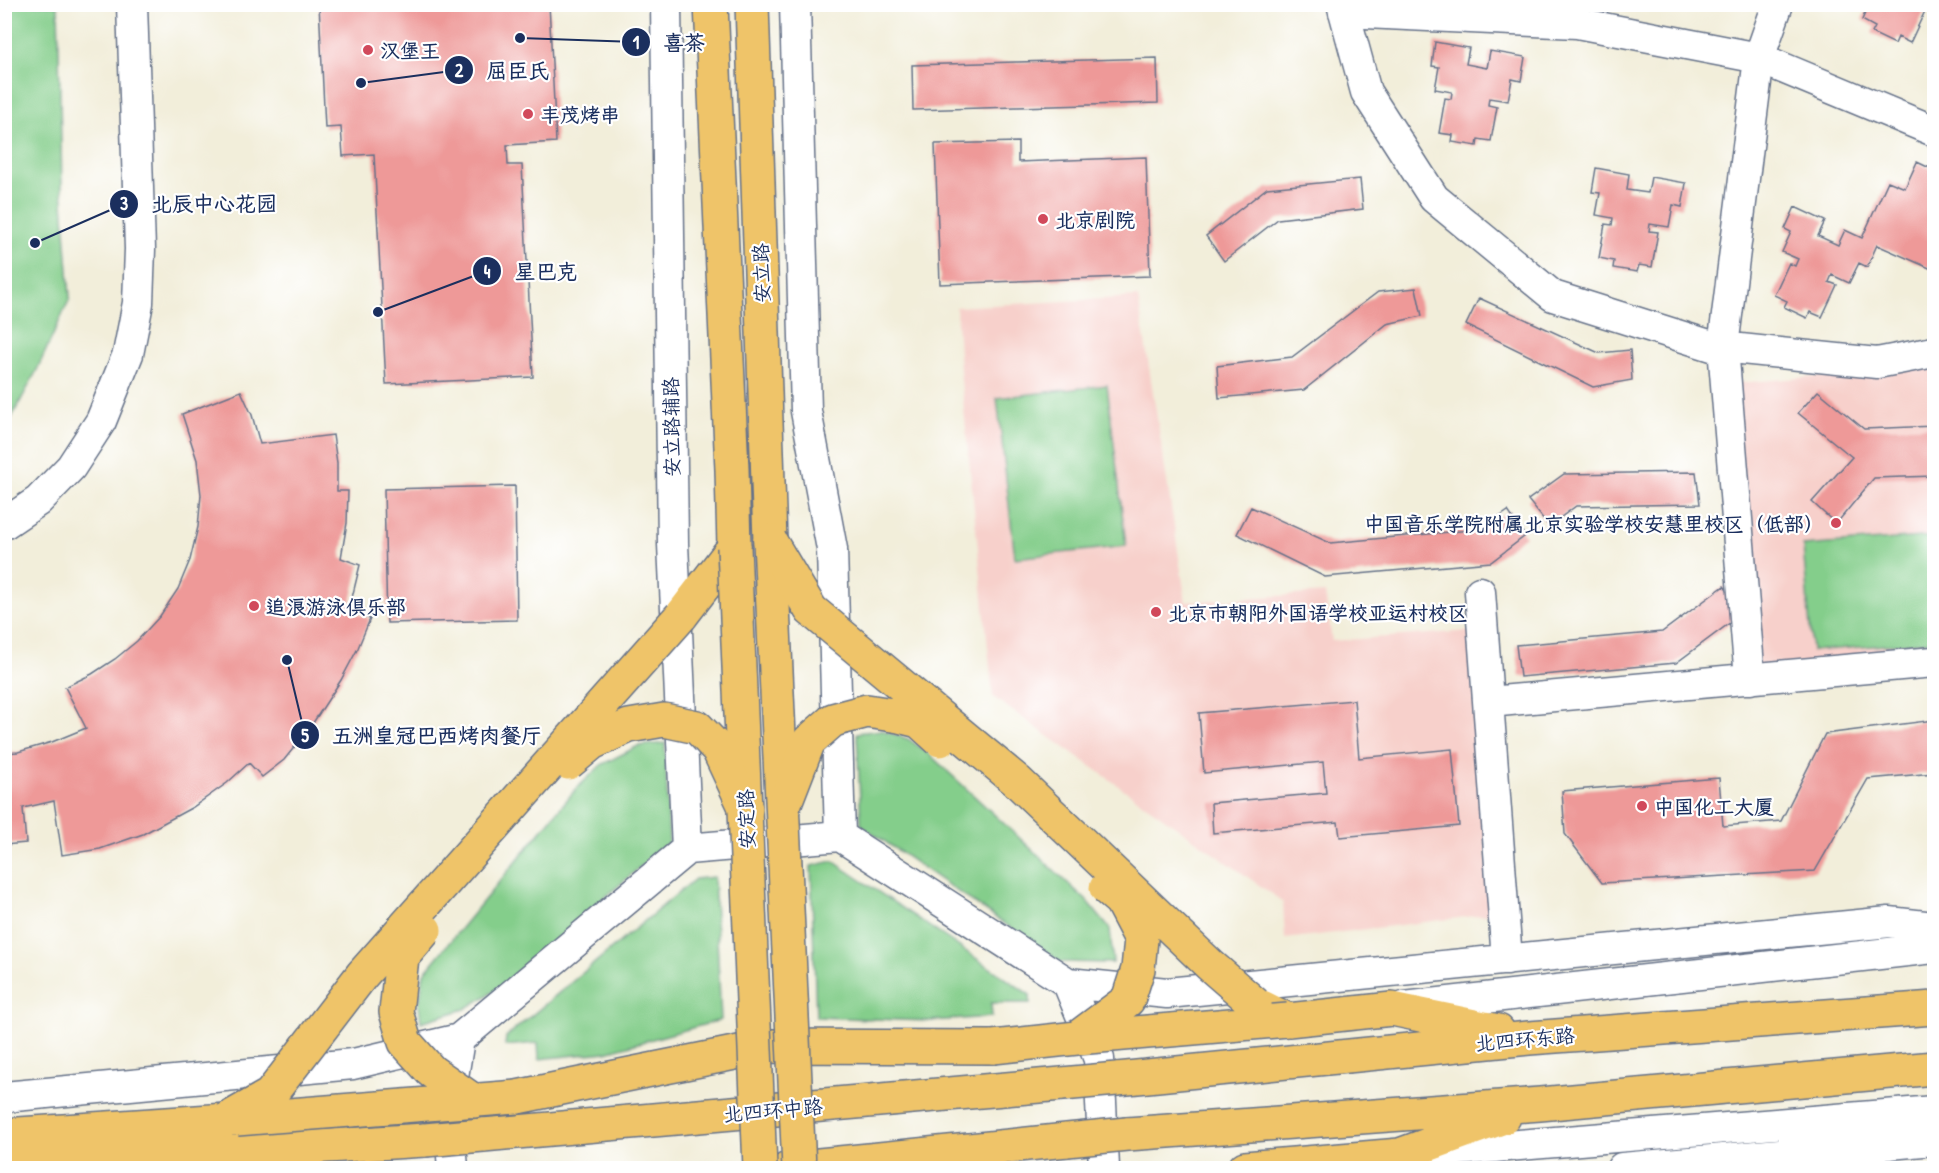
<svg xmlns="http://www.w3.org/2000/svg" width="1939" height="1173" viewBox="0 0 1939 1173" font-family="'Patrick Hand','LXGW WenKai TC',sans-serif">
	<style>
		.built { fill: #f7d0cb }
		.green { fill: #84ce8b; stroke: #507e74; stroke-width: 1.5 }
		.building { fill: #ee9998 }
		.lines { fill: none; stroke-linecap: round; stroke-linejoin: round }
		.minor-casing { stroke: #667289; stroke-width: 33 }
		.major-casing { stroke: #667289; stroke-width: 36 }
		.highway-casing { stroke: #667289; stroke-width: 36 }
		.minor { stroke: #fff; stroke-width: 30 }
		.major { stroke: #efc469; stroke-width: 33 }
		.highway { stroke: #efc469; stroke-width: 33 }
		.major-bridge-casing { stroke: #667289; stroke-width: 36; stroke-linecap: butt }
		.highway-bridge-casing { stroke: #667289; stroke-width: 36; stroke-linecap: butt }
		.major-bridge { stroke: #efc469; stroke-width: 33 }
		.highway-bridge { stroke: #efc469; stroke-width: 33 }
		.poi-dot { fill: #d1495b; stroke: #fff; stroke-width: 2 }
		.labels { text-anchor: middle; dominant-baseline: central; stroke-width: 4.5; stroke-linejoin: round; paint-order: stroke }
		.poi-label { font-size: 20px; font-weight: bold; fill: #1b2f5e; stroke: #fff; text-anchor: start }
		.street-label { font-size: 20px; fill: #1b2f5e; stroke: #fff }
		.leader { fill: none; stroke: #1b2f5e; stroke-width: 2 }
		.callout-dot { fill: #1b2f5e; stroke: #fff; stroke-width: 2 }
		.mark-label { font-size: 18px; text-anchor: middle; font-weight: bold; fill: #fff }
		.callout-label { font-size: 21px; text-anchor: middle; font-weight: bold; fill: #1b2f5e; stroke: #fff; stroke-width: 4.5; stroke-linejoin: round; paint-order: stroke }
	</style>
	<rect width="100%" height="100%" fill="#fff"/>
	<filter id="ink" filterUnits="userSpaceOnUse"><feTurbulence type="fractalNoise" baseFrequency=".0167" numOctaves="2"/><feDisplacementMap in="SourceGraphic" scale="12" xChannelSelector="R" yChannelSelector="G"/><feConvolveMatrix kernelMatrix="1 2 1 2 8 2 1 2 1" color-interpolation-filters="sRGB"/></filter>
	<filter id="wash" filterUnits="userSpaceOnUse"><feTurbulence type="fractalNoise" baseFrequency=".008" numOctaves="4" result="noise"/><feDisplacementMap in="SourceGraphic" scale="24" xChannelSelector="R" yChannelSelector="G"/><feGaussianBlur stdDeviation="1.35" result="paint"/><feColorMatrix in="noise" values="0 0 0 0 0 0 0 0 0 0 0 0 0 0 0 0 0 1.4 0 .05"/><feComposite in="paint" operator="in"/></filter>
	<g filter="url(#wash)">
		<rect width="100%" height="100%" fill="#f2eeda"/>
		<path class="built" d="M 1138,297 L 1186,602 L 1325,593 L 1332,641 L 1470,631 L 1491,914 L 1285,939 L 1283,902 L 993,697 L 960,370 L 956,307 Z
			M 1934,367 L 1934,662 L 1750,679 L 1726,384 Z"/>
		<path class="green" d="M 5,4 L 58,5 L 62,188 L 70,298 L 36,372 L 5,430 Z
			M 1107,385 L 1126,546 L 1015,558 L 997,398 Z
			M 1934,536 L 1934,641 L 1812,651 L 1803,546 Z
			M 881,730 L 908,739 L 928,753 L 1086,900 L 1110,929 L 1113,963 L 1060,962 L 861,825 L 857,733 Z
			M 665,743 L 669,842 L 503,986 L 465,1009 L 421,1022 L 419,1004 L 424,973 L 575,790 L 601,765 L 638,746 Z
			M 833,861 L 1030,995 L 1030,1003 L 991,1003 L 992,1017 L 929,1021 L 816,1017 L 811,866 Z
			M 714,877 L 721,1020 L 606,1052 L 539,1059 L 538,1043 L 505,1046 L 506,1037 L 695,879 Z"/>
		<g id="blocks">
			<path class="building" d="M 319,4 L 549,4 L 556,142 L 507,145 L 508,165 L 522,165 L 533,377 L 386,384 L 374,154 L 343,156 L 341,127 L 325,128 Z
				M 1869,4 L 1918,4 L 1917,7 L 1925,11 L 1910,43 L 1898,37 L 1895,44 L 1872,33 L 1875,27 L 1862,20 Z
				M 1435,42 L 1469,48 L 1466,64 L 1487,68 L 1490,51 L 1525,57 L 1521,81 L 1512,79 L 1508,101 L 1489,98 L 1488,105 L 1497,107 L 1491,141 L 1478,139 L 1477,146 L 1452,142 L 1453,135 L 1439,133 L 1445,98 L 1451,99 L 1452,92 L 1435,89 L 1439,67 L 1432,66 Z
				M 1157,58 L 1158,103 L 913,110 L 912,65 Z
				M 1018,142 L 1018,162 L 1146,157 L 1150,276 L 940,284 L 935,144 Z
				M 1917,162 L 1934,170 L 1934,270 L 1877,245 L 1867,267 L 1859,263 L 1849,283 L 1832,275 L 1829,282 L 1837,285 L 1822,317 L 1810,312 L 1807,318 L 1784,307 L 1787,301 L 1774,295 L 1789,263 L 1795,266 L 1798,259 L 1782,252 L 1791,232 L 1785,229 L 1795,207 L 1825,221 L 1818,236 L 1838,245 L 1845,230 L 1862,238 L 1888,181 L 1905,188 Z
				M 1596,168 L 1629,174 L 1627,190 L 1648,193 L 1651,177 L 1686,183 L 1682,207 L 1673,205 L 1669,227 L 1650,224 L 1649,231 L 1658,232 L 1652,267 L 1639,265 L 1637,272 L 1613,268 L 1614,261 L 1599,258 L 1605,224 L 1612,225 L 1613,218 L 1596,215 L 1600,193 L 1592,192 Z
				M 1360,179 L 1363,209 L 1278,219 L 1224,261 L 1206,236 L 1267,188 Z
				M 1416,288 L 1422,316 L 1387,324 L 1304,390 L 1219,398 L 1217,366 L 1292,357 L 1378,292 Z
				M 1479,298 L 1599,353 L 1630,350 L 1632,380 L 1593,387 L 1466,325 Z
				M 241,391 L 252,415 L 260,444 L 333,435 L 337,463 L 337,491 L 348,491 L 347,523 L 341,558 L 360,565 L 349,610 L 370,619 L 358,648 L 341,680 L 309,729 L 284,760 L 262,777 L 249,763 L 227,783 L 193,807 L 143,834 L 100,849 L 62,855 L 54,801 L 23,808 L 26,843 L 4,845 L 4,753 L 18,752 L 52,742 L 86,728 L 65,687 L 92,674 L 115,659 L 137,641 L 160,616 L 178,589 L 190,560 L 198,527 L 201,495 L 197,460 L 182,414 Z
				M 1818,391 L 1864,429 L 1934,426 L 1934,476 L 1874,478 L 1836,524 L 1812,502 L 1852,457 L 1798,413 Z
				M 1696,472 L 1700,504 L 1576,506 L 1549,526 L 1528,500 L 1564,474 Z
				M 515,486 L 517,620 L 387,623 L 384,489 Z
				M 1251,507 L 1330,543 L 1482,529 L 1508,511 L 1525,536 L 1491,562 L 1325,577 L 1237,534 Z
				M 1724,586 L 1743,613 L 1676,663 L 1520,677 L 1516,645 L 1662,632 Z
				M 1354,700 L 1359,758 L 1452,749 L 1459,826 L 1340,837 L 1338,822 L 1213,833 L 1211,803 L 1326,793 L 1323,762 L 1204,773 L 1199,713 Z
				M 1934,720 L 1934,773 L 1868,779 L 1815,871 L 1602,883 L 1565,834 L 1562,791 L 1719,778 L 1723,826 L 1781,821 L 1825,734 Z"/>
		</g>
	</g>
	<g filter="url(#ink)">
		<use href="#blocks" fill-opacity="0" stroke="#667289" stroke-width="1.5"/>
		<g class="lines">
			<defs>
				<path id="minor" d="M 666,4 L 673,544 L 687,849
					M 795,4 L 806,411 L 832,549 L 840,836
					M 1342,4 L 1366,92 L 1434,198 L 1553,296 L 1712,346 L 1877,363 L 1934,352
					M 1344,12 L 1577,23 L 1759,58 L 1934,131
					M 4,524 L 38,501 L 71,467 L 101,421 L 128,354 L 138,303 L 140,249 L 132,4
					M 1480,592 L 1507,960
					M 1750,679 L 1723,347 L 1759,58 L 1778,4
					M 1489,702 L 1934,662
					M 1068,983 L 1099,1059 L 1104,1168
					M 1404,1007 L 1934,948
					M 4,1097 L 353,1064 L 459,1039 L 687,849 L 840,836 L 1068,983 L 1167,993 L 1889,922 L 1934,927
					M 1421,1153 L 1934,1111
					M 453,1168 L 448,1109 L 459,1039
					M 1622,1168 L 1934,1140"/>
				<path id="major" d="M 711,4 L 732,470 L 734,547
					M 752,4 L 770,541"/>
				<path id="highway" d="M 681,616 L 734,547
					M 1262,1007 L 1288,1020 L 1392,1009 L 1498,1031
					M 1117,1079 L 1529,1038 L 1934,1008
					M 517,1097 L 769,1046 L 993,1047
					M 1127,1134 L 1540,1104 L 1934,1068
					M 4,1135 L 226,1120
					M 483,1135 L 1062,1084
					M 4,1166 L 425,1140
					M 789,1168 L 1067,1140
					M 1245,1168 L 1400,1155 L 1504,1117"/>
			</defs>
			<use href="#minor" class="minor-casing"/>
			<use href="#major" class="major-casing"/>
			<use href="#highway" class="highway-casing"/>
			<use href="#minor" class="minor"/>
			<use href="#major" class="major"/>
			<use href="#highway" class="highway"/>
			<defs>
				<path id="major-bridge" d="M 770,541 L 799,1168
					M 734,547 L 760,1168"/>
				<path id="highway-bridge" d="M 770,541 L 811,610 L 1017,781 L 1210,965 L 1255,1004
					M 568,763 L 592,743 L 629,726 L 664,720 L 697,727 L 718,749 L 746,809
					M 783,808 L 809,741 L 833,720 L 867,711 L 899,716 L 919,721 L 940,740
					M 425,930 L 402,957 L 396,1012 L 405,1042 L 431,1071 L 474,1101
					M 1077,1038 L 1128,1000 L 1138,969 L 1141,939 L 1121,901 L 1106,888
					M 993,1047 L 1077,1038 L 1288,1020
					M 1062,1084 L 1117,1079
					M 237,1119 L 517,1097
					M 226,1120 L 270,1095 L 362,975 L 681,616
					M 425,1140 L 483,1135
					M 1067,1140 L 1127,1134"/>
			</defs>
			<use href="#major-bridge" class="major-bridge-casing"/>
			<use href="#highway-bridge" class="highway-bridge-casing"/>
			<use href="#major-bridge" class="major-bridge"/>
			<use href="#highway-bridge" class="highway-bridge"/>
		</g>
	</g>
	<g class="poi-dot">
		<circle cx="368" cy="50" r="6"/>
		<circle cx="528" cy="114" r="6"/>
		<circle cx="1043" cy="219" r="6"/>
		<circle cx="1836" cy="523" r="6"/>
		<circle cx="254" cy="606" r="6"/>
		<circle cx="1156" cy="612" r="6"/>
		<circle cx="1642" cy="806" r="6"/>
	</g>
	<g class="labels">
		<g class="poi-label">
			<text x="380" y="50">汉堡王</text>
			<text x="540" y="114">丰茂烤串</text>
			<text x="1055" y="219">北京剧院</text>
			<text x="1824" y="523" text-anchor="end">中国音乐学院附属北京实验学校安慧里校区（低部）</text>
			<text x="266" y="606">追浪游泳俱乐部</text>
			<text x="1168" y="612">北京市朝阳外国语学校亚运村校区</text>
			<text x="1654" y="806">中国化工大厦</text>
		</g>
		<g class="street-label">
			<text transform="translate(761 273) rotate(-92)">安立路</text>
			<text transform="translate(671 427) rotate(-91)">安立路辅路</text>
			<text transform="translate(746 819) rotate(-92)">安定路</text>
			<text transform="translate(1525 1039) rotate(-5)">北四环东路</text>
			<text transform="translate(773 1110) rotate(-5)">北四环中路</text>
		</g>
	</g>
	<path class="leader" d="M520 38L636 42M361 83L459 70M35 243L124 204M378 312L487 271M287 660L305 735"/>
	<g class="callout-dot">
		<circle cx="520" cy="38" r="6"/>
		<circle cx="361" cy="83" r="6"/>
		<circle cx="35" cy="243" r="6"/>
		<circle cx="378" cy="312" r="6"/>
		<circle cx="287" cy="660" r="6"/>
		<circle cx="636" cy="42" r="15"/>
		<circle cx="459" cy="70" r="15"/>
		<circle cx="124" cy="204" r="15"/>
		<circle cx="487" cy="271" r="15"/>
		<circle cx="305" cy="735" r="15"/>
	</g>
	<g class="mark-label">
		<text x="636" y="49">1</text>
		<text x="459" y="77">2</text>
		<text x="124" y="210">3</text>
		<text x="487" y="278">4</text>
		<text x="305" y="742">5</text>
	</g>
	<g class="callout-label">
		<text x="684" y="50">喜茶</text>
		<text x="518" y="78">屈臣氏</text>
		<text x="214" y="211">北辰中心花园</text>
		<text x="546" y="279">星巴克</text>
		<text x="437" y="743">五洲皇冠巴西烤肉餐厅</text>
	</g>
	<rect width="1939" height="1173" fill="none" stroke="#fff" stroke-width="24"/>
</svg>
